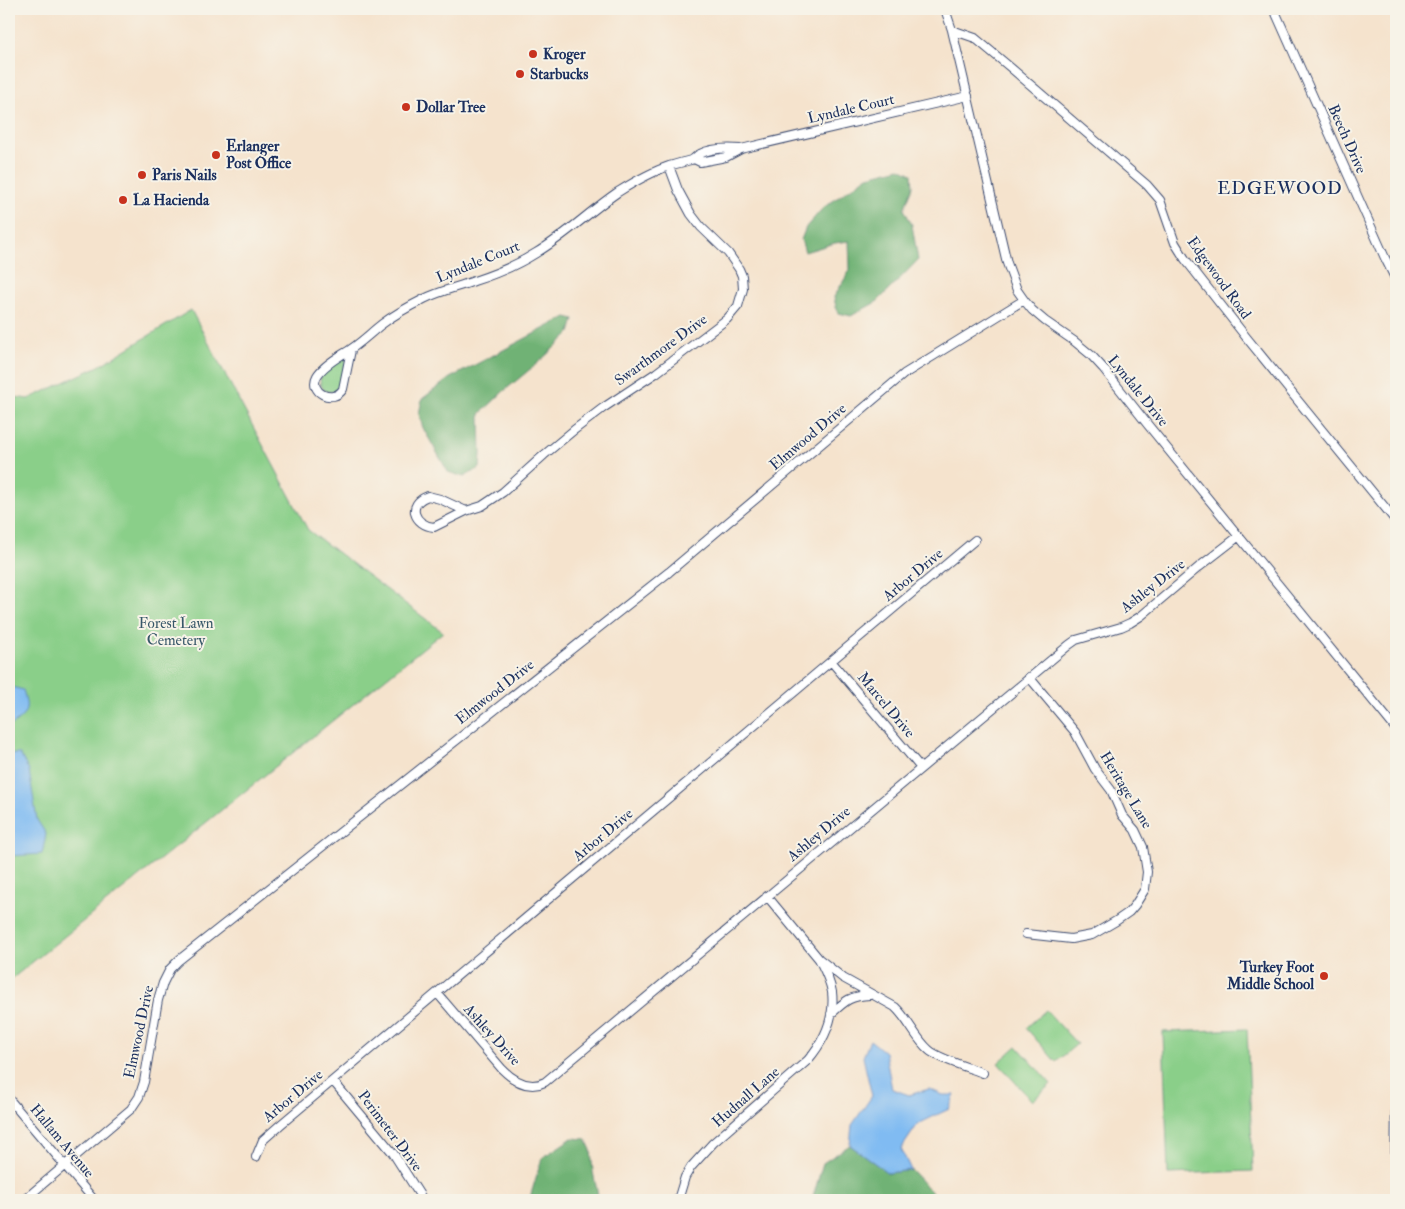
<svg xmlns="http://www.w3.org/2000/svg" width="1405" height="1209" viewBox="0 0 1405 1209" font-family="'IM FELL Double Pica',serif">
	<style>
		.green { fill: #8acf89; stroke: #527f74 }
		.forest { fill: #6fb275; stroke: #45706a }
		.water { fill: #80bbf2; stroke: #4e75a8 }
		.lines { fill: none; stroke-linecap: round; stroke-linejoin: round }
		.minor-casing { stroke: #3c4a6f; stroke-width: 10 }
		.minor { stroke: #fff; stroke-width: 8 }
		.poi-dot { fill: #c8321e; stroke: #f7f3e8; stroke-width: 2 }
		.labels { text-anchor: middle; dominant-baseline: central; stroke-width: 4; stroke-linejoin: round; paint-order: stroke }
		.poi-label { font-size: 15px; font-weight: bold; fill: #1b2f5e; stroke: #f7f3e8; text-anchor: start }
		.street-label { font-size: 15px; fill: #1b2f5e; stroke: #f7f3e8 }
		.park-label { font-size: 15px; fill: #375769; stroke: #f7f3e8 }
		.quarter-label { font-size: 18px; letter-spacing: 1px; fill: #1b2f5e; stroke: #f7f3e8 }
	</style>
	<rect width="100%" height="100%" fill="#f7f3e8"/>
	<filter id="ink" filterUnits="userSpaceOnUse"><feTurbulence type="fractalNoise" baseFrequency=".02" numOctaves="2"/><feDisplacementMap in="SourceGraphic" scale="10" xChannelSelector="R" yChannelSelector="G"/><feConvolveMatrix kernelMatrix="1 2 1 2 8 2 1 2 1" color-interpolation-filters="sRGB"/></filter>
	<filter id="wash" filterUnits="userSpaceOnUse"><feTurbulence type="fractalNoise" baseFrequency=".0096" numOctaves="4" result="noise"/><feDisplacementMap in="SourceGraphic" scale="20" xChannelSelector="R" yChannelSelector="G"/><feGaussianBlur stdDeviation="1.12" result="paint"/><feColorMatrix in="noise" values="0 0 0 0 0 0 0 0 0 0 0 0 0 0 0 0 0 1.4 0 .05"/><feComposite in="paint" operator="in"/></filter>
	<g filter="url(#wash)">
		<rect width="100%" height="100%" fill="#f5e3cd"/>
		<path class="green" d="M 191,310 L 308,530 L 443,632 L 9,981 L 9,396 L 28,399 L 99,366 Z
			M 346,356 L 347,356 C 344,368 344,398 325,391 C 310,375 334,364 346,356 Z
			M 1046,1010 L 1077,1044 L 1056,1062 L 1026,1028 Z
			M 1247,1029 L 1253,1171 L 1168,1174 L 1163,1032 Z
			M 1017,1046 L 1051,1084 L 1032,1101 L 998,1063 Z"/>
		<path class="forest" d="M 900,168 L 912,174 L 913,187 L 904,209 L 912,225 L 918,260 L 878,301 L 851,316 L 839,313 L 836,307 L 834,297 L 850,270 L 849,241 L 835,243 L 805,252 L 801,240 L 806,227 L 823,208 L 868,176 Z
			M 566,317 L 574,319 L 570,333 L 540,361 L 504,391 L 480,414 L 481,455 L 480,468 L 464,477 L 448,472 L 423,428 L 419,414 L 422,399 L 450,378 Z
			M 572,1138 L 586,1139 L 591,1150 L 593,1172 L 599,1200 L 531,1200 L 531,1194 L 542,1158 Z
			M 850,1145 L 888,1173 L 911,1170 L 939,1200 L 812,1200 L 823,1163 Z"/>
		<path class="water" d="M 12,687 L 23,690 C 30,712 26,715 9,727 L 9,689 Z
			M 12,754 L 20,754 L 29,771 L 37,820 L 46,834 L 42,854 L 9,856 L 9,755 Z
			M 870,1040 L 885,1052 L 892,1089 L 909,1095 L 929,1089 L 943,1095 L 955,1095 L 949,1109 L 918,1124 L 901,1149 L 911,1170 L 888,1173 L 850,1145 L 852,1125 L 872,1096 L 863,1057 Z"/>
	</g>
	<g filter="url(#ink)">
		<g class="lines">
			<defs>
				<path id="minor" d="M 945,9 L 952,30 L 975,38 L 1011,68 L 1133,173 L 1147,185 L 1160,200 L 1175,243 L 1185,259 L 1246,337 L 1396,521
					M 1274,9 L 1385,258 L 1396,280
					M 952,30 L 1007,263 L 1017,290 L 1024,300 L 1032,310 L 1045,321 L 1074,341 L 1091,355 L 1103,368 L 1148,425 L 1396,729
					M 694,159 L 700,162 L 726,157 L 741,149
					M 351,350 L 343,389 C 333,405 308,392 317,376 C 322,367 335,359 343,354 C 358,346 369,334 382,324 C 395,314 410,306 424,299 C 440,291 458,287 474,281 C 496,274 517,265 536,253 C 566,235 590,211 618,192 C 634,182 651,172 669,166 C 676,164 683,162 691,160 C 695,159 696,155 700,154 C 711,148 728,148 741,149 L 968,96
					M 466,511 L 434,527 C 414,525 406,504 428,496 L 440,499 L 466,511 L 482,506 L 503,492 L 544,455 L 574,430 L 603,408 L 656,373 L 727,319 L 738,306 L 743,289 L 742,276 L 739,269 L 728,253 L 701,227 L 691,214 L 678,190 L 669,166
					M 831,661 L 920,767
					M 767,896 L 819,959 L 843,978 L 895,1007 C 909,1020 915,1038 929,1050 C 939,1059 970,1068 983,1073
					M 1026,934 L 1071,939 L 1092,935 L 1116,921 L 1129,912 L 1135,905 L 1145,889 L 1147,872 L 1143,847 L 1135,830 L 1122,815 L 1111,790 L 1095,769 L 1075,732 L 1029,677
					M 437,993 L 502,1069 C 514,1081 529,1090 545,1082 L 1069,645 L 1076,640 L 1121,627 L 1130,623 L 1141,616 L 1199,567 L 1239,536
					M 831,1014 C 846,1000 850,996 870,995
					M 333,1081 L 393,1153 L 423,1200
					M 9,1099 L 94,1200
					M 256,1157 L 263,1140 L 280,1125 L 975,540
					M 24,1200 L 131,1109 L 139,1097 L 144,1082 L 158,1000 L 163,983 L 170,969 L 179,960 L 669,572 L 904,374 L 1024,300
					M 678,1200 L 685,1177 L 691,1167 L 713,1143 L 808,1060 C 824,1041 835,1017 832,992 C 830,980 824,969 819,959
					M 1395,1200 L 1396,1088"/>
			</defs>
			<use href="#minor" class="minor-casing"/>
			<use href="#minor" class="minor"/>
		</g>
	</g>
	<g class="poi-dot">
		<circle cx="533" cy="54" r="5"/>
		<circle cx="520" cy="74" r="5"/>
		<circle cx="406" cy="107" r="5"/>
		<circle cx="216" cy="155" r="5"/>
		<circle cx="142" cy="175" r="5"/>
		<circle cx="123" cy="200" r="5"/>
		<circle cx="1324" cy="976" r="5"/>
	</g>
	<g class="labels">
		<g class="poi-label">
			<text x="543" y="54">Kroger</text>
			<text x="530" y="74">Starbucks</text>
			<text x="416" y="107">Dollar Tree</text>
			<text x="226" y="146">Erlanger<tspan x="226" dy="17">Post Office</tspan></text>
			<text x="152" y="175">Paris Nails</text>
			<text x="133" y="200">La Hacienda</text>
			<text x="1314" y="967" text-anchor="end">Turkey Foot<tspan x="1314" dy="17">Middle School</tspan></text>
		</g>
		<g class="street-label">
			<text transform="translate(851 109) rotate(-13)">Lyndale Court</text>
			<text transform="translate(1347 139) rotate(66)">Beech Drive</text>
			<text transform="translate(478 262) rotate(-22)">Lyndale Court</text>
			<text transform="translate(1219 278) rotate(54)">Edgewood Road</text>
			<text transform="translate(661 350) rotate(-36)">Swarthmore Drive</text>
			<text transform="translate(1138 391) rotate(51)">Lyndale Drive</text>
			<text transform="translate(808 437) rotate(-40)">Elmwood Drive</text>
			<text transform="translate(913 575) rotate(-40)">Arbor Drive</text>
			<text transform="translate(1153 586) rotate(-38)">Ashley Drive</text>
			<text transform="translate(495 692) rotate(-38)">Elmwood Drive</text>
			<text transform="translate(886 705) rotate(50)">Marcel Drive</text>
			<text transform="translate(1126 790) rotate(59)">Heritage Lane</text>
			<text transform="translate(819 834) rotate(-40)">Ashley Drive</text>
			<text transform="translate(603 835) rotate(-40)">Arbor Drive</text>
			<text transform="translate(139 1032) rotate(-78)">Elmwood Drive</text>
			<text transform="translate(492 1035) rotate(48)">Ashley Drive</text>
			<text transform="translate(293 1096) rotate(-40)">Arbor Drive</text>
			<text transform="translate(746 1097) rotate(-41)">Hudnall Lane</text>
			<text transform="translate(390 1131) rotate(53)">Perimeter Drive</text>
			<text transform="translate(62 1141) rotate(50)">Hallam Avenue</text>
		</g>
		<g class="park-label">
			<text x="176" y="623">Forest Lawn<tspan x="176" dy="17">Cemetery</tspan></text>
		</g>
		<g class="quarter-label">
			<text x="1280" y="188">EDGEWOOD</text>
		</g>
	</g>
	<rect width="1405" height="1209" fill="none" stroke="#f7f3e8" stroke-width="30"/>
</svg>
